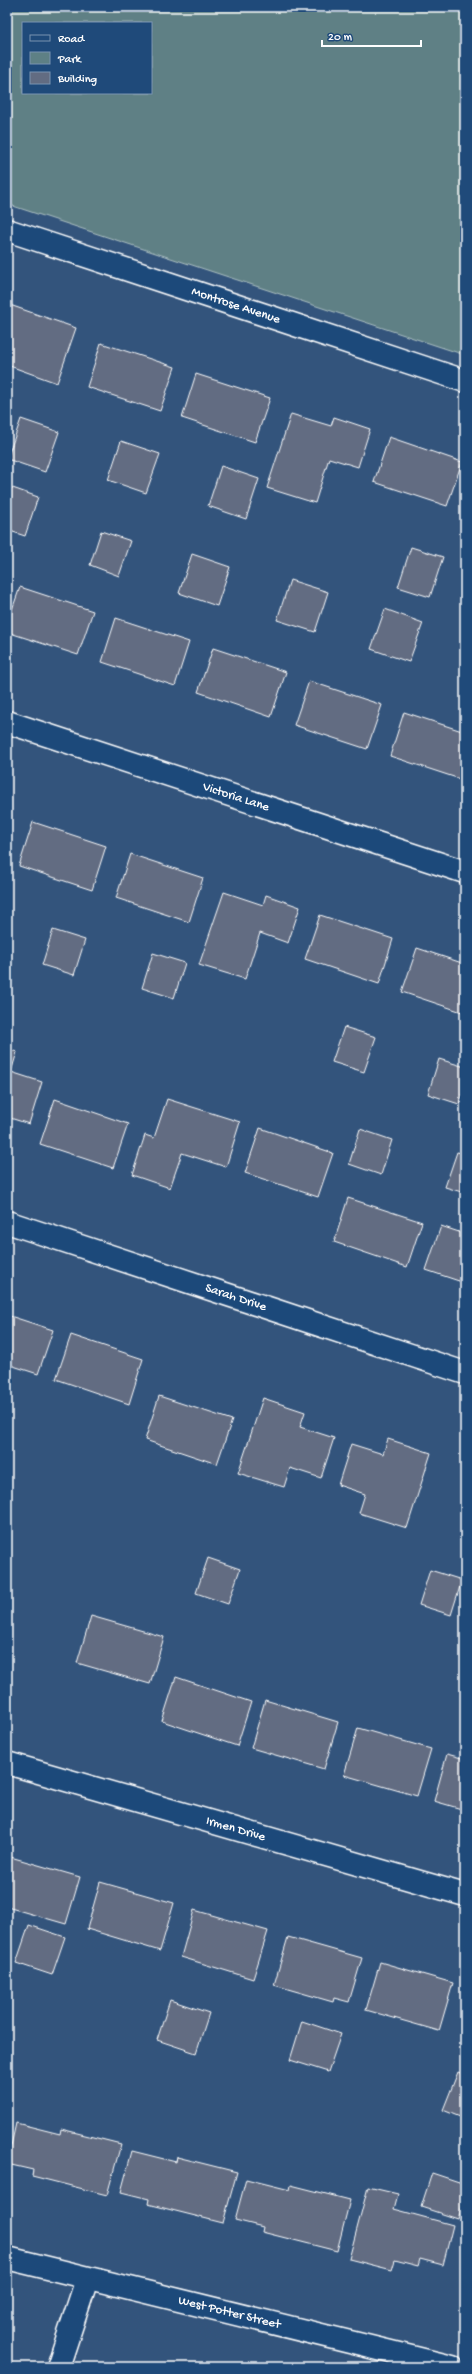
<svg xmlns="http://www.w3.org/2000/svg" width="472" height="2374" viewBox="0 0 472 2374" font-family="'Gochi Hand',sans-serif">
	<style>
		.green { fill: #5e8085; stroke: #aec0c2; fill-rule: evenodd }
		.building { fill: #626c82; stroke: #fff }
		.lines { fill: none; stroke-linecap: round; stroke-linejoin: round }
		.minor-casing { stroke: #fff; stroke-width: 25 }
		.minor { stroke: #1f4a7a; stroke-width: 22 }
		.labels { text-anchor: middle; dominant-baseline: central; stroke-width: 3.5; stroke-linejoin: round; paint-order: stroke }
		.street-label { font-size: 13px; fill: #fff; stroke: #1f4a7a }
	</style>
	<rect width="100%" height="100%" fill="#33547c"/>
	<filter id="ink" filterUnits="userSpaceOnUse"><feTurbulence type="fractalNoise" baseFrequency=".025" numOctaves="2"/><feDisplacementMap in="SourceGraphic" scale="8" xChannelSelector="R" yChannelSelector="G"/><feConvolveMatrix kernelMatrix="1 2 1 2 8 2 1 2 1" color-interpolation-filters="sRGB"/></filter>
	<g filter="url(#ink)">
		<path class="green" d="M 7,7 L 465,7 L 465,355 L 7,204 ZM 23,23 L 151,23 L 151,93 L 23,93 Z"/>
		<path class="building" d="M 7,304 L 76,328 L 57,383 L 7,365 Z
			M 101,343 L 175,367 L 160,411 L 87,387 Z
			M 196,374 L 270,398 L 255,442 L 182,418 Z
			M 291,414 L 331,426 L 334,417 L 370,429 L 358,467 L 329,458 L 315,503 L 267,488 Z
			M 21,419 L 59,432 L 45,472 L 7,459 Z
			M 389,437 L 462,462 L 447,506 L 374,482 Z
			M 121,441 L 160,454 L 146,493 L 108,480 Z
			M 221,466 L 259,479 L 246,519 L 208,506 Z
			M 7,486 L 38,497 L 25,536 L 7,530 Z
			M 101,531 L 131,541 L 119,576 L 90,565 Z
			M 411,547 L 443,557 L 430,597 L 398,587 Z
			M 192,554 L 230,567 L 217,606 L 179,593 Z
			M 290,580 L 328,592 L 315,632 L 277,620 Z
			M 20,587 L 93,611 L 78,655 L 7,632 L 7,624 Z
			M 385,609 L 423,623 L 409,662 L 371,649 Z
			M 116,618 L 189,642 L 175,686 L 102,662 Z
			M 213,648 L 286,672 L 271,717 L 198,692 Z
			M 309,681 L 382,705 L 367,749 L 294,725 Z
			M 404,712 L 465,732 L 465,773 L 463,780 L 390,756 Z
			M 7,814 L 11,815 L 7,829 Z
			M 33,822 L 106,846 L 92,890 L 19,866 Z
			M 130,854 L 203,878 L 189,922 L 116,898 Z
			M 224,892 L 263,905 L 266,895 L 300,907 L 288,943 L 260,933 L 245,979 L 199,965 Z
			M 320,915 L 393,939 L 379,984 L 305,959 Z
			M 53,930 L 85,940 L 74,975 L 42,965 Z
			M 417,948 L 465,964 L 465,1013 L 402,992 Z
			M 153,953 L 185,963 L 174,998 L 142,988 Z
			M 344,1027 L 376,1037 L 364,1072 L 332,1062 Z
			M 7,1049 L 17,1052 L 11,1072 L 42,1082 L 29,1124 L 7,1117 Z
			M 439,1059 L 465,1067 L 465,1087 L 459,1104 L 428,1094 Z
			M 55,1099 L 128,1124 L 113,1168 L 40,1144 Z
			M 167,1099 L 240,1122 L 226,1167 L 182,1153 L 170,1188 L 132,1175 L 145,1135 L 154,1138 Z
			M 260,1128 L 333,1153 L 318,1197 L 245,1173 Z
			M 360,1129 L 392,1140 L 381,1175 L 349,1164 Z
			M 457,1152 L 465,1154 L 465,1193 L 445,1187 Z
			M 348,1198 L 422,1222 L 407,1267 L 334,1242 Z
			M 441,1226 L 465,1234 L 465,1283 L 426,1270 Z
			M 7,1315 L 53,1330 L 38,1374 L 7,1364 Z
			M 71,1335 L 143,1359 L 129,1404 L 56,1379 Z
			M 159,1396 L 232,1420 L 217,1464 L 145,1440 Z
			M 263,1398 L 305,1412 L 300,1427 L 334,1438 L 321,1478 L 290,1468 L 284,1487 L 238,1473 Z
			M 388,1439 L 431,1453 L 407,1528 L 359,1513 L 365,1494 L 338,1485 L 351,1444 L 383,1454 Z
			M 208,1558 L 240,1569 L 228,1604 L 196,1593 Z
			M 430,1570 L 462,1580 L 451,1615 L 419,1605 Z
			M 91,1616 L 164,1637 L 150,1684 L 77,1663 Z
			M 176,1677 L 251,1702 L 237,1746 L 162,1721 Z
			M 265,1700 L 338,1722 L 324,1769 L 251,1748 Z
			M 358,1728 L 431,1749 L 417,1796 L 344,1775 Z
			M 447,1754 L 465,1759 L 465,1810 L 434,1801 Z
			M 7,1856 L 80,1877 L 66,1924 L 7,1907 Z
			M 100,1882 L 174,1903 L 160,1951 L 87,1929 Z
			M 194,1910 L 268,1931 L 253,1979 L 181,1957 Z
			M 29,1925 L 65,1937 L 52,1975 L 16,1963 Z
			M 288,1937 L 362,1958 L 349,2002 L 334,1998 L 333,2002 L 274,1985 Z
			M 380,1962 L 453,1983 L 439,2031 L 366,2010 Z
			M 170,2000 L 209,2013 L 196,2053 L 157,2040 Z
			M 302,2021 L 341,2034 L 328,2072 L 290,2060 Z
			M 458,2072 L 465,2075 L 465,2119 L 443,2110 Z
			M 16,2123 L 60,2134 L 61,2129 L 121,2144 L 107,2195 L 32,2176 L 33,2170 L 7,2164 Z
			M 132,2151 L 176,2162 L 177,2157 L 237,2172 L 223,2223 L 148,2204 L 149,2199 L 121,2192 Z
			M 432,2173 L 465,2184 L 465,2196 L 458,2219 L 421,2207 Z
			M 246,2179 L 290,2190 L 291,2185 L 350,2200 L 337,2251 L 262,2232 L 263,2227 L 235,2220 Z
			M 368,2187 L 398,2194 L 394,2209 L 453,2225 L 443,2265 L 420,2259 L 418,2266 L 395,2260 L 392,2270 L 349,2259 Z"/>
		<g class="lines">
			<defs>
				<g id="minor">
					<path id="s1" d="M 7,230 L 465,381"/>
					<path id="s2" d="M 7,722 L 465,872"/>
					<path id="s3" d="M 7,1222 L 465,1373"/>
					<path id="s4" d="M 7,1763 L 465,1895"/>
					<path id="s5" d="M 7,2258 L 452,2367"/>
					<path d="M 58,2367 L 87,2279"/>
				</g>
			</defs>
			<use href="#minor" class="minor-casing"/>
			<use href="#minor" class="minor"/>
		</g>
	</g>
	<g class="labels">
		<g class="street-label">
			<text stroke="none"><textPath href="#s1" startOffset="241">Montrose Avenue</textPath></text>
			<text stroke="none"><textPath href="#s2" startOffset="241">Victoria Lane</textPath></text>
			<text stroke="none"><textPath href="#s3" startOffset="241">Sarah Drive</textPath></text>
			<text stroke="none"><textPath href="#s4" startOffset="238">Irmen Drive</textPath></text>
			<text stroke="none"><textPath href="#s5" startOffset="229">West Potter Street</textPath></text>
		</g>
	</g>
	<rect width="472" height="2374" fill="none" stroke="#1f4a7a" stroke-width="24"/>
	<rect x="12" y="12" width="448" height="2350" fill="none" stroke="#fff" stroke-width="1.5" filter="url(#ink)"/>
	<rect x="22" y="22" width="130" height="72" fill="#1f4a7a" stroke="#7992af"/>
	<rect x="30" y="35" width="20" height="6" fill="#1f4a7a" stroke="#7992af"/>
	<text x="58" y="42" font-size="12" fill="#ffffff">Road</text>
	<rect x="30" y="52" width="20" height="12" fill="#5e8085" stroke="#7992af"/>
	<text x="58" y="62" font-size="12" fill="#ffffff">Park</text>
	<rect x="30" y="72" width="20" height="12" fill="#626c82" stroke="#7992af"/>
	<text x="58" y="82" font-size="12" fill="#ffffff">Building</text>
	<path d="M322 40v6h99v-6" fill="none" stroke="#ffffff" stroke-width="2"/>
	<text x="328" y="40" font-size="12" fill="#ffffff" stroke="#1f4a7a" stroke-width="3" paint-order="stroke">20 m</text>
</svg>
